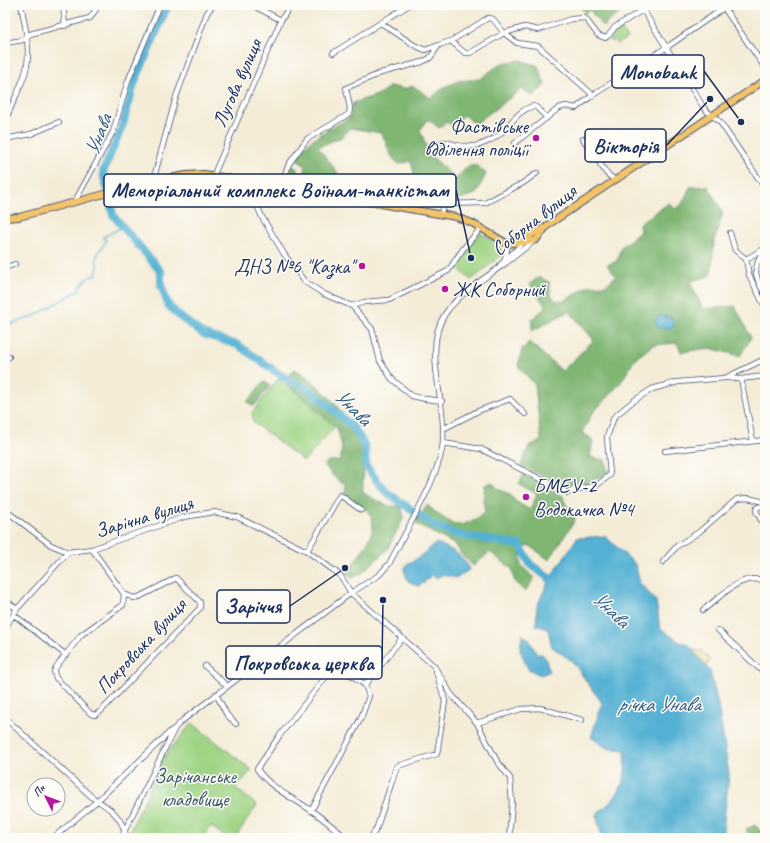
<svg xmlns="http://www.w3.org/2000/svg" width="770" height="843" viewBox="0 0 770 843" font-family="Caveat,sans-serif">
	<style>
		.green { fill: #9fd484; stroke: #5d8271 }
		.forest { fill: #7fb672; stroke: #4d7268 }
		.sand { fill: #eeda9e; stroke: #84847e }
		.water { fill: #54b1d3; stroke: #387098 }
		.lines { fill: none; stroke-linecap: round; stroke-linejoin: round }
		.stream { stroke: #54b1d3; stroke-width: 1.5 }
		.river { stroke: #54b1d3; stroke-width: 8 }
		.minor-casing { stroke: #3c4b70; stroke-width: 6 }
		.major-casing { stroke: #3c4b70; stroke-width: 8 }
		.minor { stroke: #fff; stroke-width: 4.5 }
		.major { stroke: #f1c36a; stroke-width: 6 }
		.poi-dot { fill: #b5179e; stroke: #fdfcf7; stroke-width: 1.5 }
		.labels { text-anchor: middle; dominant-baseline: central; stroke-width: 3; stroke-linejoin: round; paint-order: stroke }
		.street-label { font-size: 20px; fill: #1b2f5e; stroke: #fdfcf7 }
		.poi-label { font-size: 20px; fill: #1b2f5e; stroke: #fdfcf7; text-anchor: end }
		.park-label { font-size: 20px; fill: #3c5868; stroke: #fdfcf7 }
		.water-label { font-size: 21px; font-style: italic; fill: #2f5c87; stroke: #fdfcf7 }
		.leader { fill: none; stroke: #1b2f5e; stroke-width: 1.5 }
		.callout-dot { fill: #1b2f5e; stroke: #fdfcf7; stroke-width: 1.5 }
		.callout { fill: #fdfcf7; stroke: #1b2f5e; stroke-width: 1.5 }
		.callout-label { font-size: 21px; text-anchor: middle; font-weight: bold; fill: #1b2f5e }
	</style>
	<rect width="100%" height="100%" fill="#fdfcf7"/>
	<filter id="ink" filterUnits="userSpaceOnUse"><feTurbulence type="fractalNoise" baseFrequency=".025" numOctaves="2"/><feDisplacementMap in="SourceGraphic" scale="8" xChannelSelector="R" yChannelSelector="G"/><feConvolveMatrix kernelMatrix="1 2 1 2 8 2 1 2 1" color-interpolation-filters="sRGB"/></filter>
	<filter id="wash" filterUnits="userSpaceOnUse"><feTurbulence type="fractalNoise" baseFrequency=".012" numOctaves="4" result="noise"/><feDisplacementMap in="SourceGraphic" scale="16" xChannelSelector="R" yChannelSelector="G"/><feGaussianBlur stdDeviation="0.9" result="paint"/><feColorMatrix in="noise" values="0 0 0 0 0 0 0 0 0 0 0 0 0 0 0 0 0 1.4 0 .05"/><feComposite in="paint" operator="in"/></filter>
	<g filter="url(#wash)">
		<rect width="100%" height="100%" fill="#f4ecd7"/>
		<path class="green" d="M 621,28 L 627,38 L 617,44 L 614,40 L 611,42 L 609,39 Z
			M 480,233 C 490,239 501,242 502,255 L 471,280 L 457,267 L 460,257 Z
			M 278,379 L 338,423 L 304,461 L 254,423 L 252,413 Z
			M 192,723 L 252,770 L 235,788 L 257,805 L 235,838 L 227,838 L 211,826 L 202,838 L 135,838 L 129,833 L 166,754 Z"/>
		<path class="forest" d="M 579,5 L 615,5 L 622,12 L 608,21 L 603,27 L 590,10 L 585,13 Z
			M 520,60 L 538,66 L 545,85 L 533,96 L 522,89 L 475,124 L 464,115 L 452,127 L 447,122 L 439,128 L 428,119 L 420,130 L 430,155 L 456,179 L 468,166 L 478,166 L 486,174 L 476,194 L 460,199 L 449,193 L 438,191 L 428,182 L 417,187 L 418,197 L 409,202 L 391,191 L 399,187 L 408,190 L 414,173 L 411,161 L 399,164 C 388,156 388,144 381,133 L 350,128 L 342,137 L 318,147 L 338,173 L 336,187 L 323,188 L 285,180 L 291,165 L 297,169 L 297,177 L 305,178 L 305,166 L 296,158 C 312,135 327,130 350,118 L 353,103 L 380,94 L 390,86 L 404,89 L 413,86 L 431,98 L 444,87 L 459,81 L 480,79 L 500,64 Z
			M 708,186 L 723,213 L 714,241 L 711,275 L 690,282 L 703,309 L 735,306 L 751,338 L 740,356 L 710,348 L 681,352 L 677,343 L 653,345 L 635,359 L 621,382 L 592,414 L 582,432 L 593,440 L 590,457 L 605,460 L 608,474 L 570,489 L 521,466 L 529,446 L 541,441 L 535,385 L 518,366 L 522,349 L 529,342 L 562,371 L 594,340 L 569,311 L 532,331 L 532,319 L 546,307 L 530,284 L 539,277 L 549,282 L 551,295 L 556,301 L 564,301 L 588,286 L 606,285 L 616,276 L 607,265 L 617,261 L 621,247 L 640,232 L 639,224 L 669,203 L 676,209 L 682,204 L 690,187 Z
			M 295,369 C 321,384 352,419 361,447 C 366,460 362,479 363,493 L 388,506 L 401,506 L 404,517 L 387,550 L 362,573 L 352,578 L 346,573 C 355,560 383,530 369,513 C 363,506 353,500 345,494 L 346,486 L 334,477 L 324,465 L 328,461 L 340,461 L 342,446 L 337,428 L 284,381 Z
			M 264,381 L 270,386 L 254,406 L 247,402 Z
			M 524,474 L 563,496 C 564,506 573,510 575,520 L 549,560 L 529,545 L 520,552 L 521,565 L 534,578 L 525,592 L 514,580 L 512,569 L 490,552 L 473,566 L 461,554 L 456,545 L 416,524 L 427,505 C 451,524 458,534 485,512 L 483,499 L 485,485 L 492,482 L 498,489 L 510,494 L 515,501 L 530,510 L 537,494 L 519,484 Z
			M 755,825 L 765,837 L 765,838 L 750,838 L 746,829 Z"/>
		<path class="sand" d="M 692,649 L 702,651 L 710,660 L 706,667 Z"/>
		<path class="water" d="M 660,315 L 671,318 L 675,324 L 673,328 L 658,328 L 655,321 Z
			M 605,536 L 635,564 L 640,583 L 656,601 L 660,628 L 680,642 L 688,644 L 710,671 L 718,705 L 729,774 L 723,830 L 725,838 L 602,838 L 596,814 C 622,796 627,781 625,750 L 607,748 L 591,737 L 602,703 L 572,661 L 552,647 L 548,629 L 536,625 L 537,606 L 550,578 L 577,538 Z
			M 437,543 C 449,549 467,556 469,570 L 457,578 L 442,575 L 436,578 L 432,575 L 425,582 L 418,586 L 408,581 L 404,570 L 408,563 C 419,560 426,549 437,543 Z
			M 522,635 L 528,638 L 537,654 L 542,654 L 546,659 L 549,672 L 540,675 L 528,669 L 520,650 Z"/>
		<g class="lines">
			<path class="stream" d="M 5,326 L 32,317 L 80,290 L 79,288 C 84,282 87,276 96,275 L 97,269 L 99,267 C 91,257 103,249 106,240 L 103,237 L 123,227"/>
			<path class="river" d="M 168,5 L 134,84 L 123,124 L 103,172 L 113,215 L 161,272 L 161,284 L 168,305 L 179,316 L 203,334 L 238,345 L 282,376 L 310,390 L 353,427 L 365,446 L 366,466 L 385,491 L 433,525 L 458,535 L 520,545 L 530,564 L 557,584"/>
		</g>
	</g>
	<g filter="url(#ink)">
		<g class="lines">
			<defs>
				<path id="minor" d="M 63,5 L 65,26
					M 252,5 L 281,20
					M 640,5 L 704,108 C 709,114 715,117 720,122 L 765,188
					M 722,5 L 765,68
					M 381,23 L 414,45 L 425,50 L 439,45
					M 451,41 L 465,53 L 470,53 L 504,33 L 525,27 L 538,30 L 571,19 L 585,18 L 598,35 L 605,38 L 608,36 L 615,27 L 643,10
					M 5,43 L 23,40 L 30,34 L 90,18 L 99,5
					M 333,53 L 409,5
					M 5,121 C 12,103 23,85 27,66 C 30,46 25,25 21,5
					M 5,139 L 31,134 L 59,122
					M 583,139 L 607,174 L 615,180
					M 442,142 C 447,141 451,144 457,145 C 467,148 478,146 487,142 C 506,135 513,112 533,106 L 536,107 L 547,118
					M 515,143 L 559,108 L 566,106 L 576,108 L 593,95 L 670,45 L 728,5
					M 214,174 L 281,20 L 291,5
					M 153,181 L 176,97 L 207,13 L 213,5
					M 280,186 L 289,164 L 307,139 L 349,114 L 350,108 L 346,88 L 381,73 L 422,62 L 430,58 L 439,45 L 451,41 L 488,18 L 493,19 L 504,33 L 517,43 L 538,46 L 593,95
					M 250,189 L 262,217 L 284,254 L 305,282 L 324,294 L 352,306 L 372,329 L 380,361 L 392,379 L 412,396 L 426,399 L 442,401
					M 74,203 L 113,132 L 128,81 L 160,5
					M 441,214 L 443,204 L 485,203 L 523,183 L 537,173
					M 730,233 L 735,250 L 746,259 L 749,275 L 764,305
					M 765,248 C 753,267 753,275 765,294
					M 505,259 L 508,244
					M 746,259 L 762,250
					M 500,265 L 525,241
					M 5,268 L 15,264
					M 352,306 L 364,302 L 389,300 L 448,271 L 463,249 L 481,228
					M 5,355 L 9,357
					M 727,378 L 741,379 L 765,376
					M 741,379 L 753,441
					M 443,429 L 478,411 L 510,399 L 525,414
					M 443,443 L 481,449 L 568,493 L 573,490 L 596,486 L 610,475 L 607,437 L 614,417 L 632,402 L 652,389 L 678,382 L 725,378 L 765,359
					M 665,451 L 765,440
					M 765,504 L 757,508 L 756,511 L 765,527
					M 5,510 L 51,545 L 68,552 L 92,549 L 184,517 L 214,512 L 237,517 L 307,551 L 340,575 L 351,593 L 434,666 L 451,694 L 477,723 L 497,761 L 510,778 L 512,803 L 509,838
					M 92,549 L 124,594
					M 307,551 L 340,495 L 361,510
					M 663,562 L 677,546 L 699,532 L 737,499 L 748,498 L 765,502
					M 176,578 L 200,602 L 200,608 L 101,711 L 95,715 L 91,714 L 56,678 L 54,672 L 56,667 L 81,635 L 123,605 L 124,594 L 134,598 L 139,597 Z
					M 5,600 L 17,609
					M 703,610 C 721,597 741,572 765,581
					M 14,615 L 66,655
					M 5,628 L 17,609 L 68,552
					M 718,630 L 765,674
					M 205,666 L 227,686
					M 216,694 L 227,715 L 236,724
					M 5,718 L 92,797 C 111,809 121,815 127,838
					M 477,723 L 521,709 L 540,708 L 582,720
					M 311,811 L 361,718 L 369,696 L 365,685 L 402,638
					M 53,838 L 97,801 L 172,730
					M 121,838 L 175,728 L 183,720 L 351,593 L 379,575 L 389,564 C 405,532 440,477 443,442 C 447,402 422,349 445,314 C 459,293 485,278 506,263 C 515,256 525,248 534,241
					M 347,838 C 335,829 324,819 312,811 C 292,797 271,789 257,769 L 280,735 L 336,664 L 365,685
					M 371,838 L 377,827 L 397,766 L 437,754 L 445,701 L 436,671"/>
				<path id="major" d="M 5,218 L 19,217 L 153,181 L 186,175 L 204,174 L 456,217 L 472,223 L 508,244 L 536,240 L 548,225 L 765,80
					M 521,240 L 543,228"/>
			</defs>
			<use href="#minor" class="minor-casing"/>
			<use href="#major" class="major-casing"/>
			<use href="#minor" class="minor"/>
			<use href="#major" class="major"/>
		</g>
	</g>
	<g class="poi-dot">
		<circle cx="536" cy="138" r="4"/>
		<circle cx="362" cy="266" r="4"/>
		<circle cx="445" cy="289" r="4"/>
		<circle cx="526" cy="497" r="4"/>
	</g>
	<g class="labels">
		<g class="street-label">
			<text transform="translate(237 83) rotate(-66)">Лугова вулиця</text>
			<text transform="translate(534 220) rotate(-38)">Соборна вулиця</text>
			<text transform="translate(144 517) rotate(-17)">Зарічна вулиця</text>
			<text transform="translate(141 646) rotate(-47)">Покровська вулиця</text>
		</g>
		<g class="poi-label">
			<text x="528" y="126">Фастівське<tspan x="528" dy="23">вдділення поліції</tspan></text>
			<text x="354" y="266">ДНЗ №6 "Казка"</text>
			<text x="453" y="289" text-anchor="start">ЖК Соборний</text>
			<text x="534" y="486" text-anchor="start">БМЕУ-2<tspan x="534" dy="23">Водокачка №4</tspan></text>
		</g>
		<g class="park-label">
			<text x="195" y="776">Зарічанське<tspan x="195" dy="23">кладовище</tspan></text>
		</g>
		<g class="water-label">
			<text transform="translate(98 135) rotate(-69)">Унава</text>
			<text transform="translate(353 407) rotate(45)">Унава</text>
			<text transform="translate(611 609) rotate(44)">Унава</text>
			<text x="659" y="704">річка Унава</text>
		</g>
	</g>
	<path class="leader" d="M741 122L704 71M710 99L666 146M471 258L456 190M345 568L290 606M383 600L382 663"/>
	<g class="callout-dot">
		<circle cx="741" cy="122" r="4"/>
		<circle cx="710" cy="99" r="4"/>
		<circle cx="471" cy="258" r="4"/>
		<circle cx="345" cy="568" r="4"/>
		<circle cx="383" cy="600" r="4"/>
	</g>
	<g class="callout">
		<rect x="612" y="55" width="92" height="33" rx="4"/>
		<rect x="585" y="129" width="81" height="33" rx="4"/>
		<rect x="104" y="174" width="352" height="33" rx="4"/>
		<rect x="217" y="590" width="73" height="33" rx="4"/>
		<rect x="226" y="646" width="156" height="33" rx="4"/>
	</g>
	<g class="callout-label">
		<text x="658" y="79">Monobank</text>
		<text x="626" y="153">Вікторія</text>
		<text x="280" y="197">Меморіальний комплекс Воїнам-танкістам</text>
		<text x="253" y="613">Заріччя</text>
		<text x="304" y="670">Покровська церква</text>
	</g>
	<rect width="770" height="843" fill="none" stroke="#fdfcf7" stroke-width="20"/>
	<g transform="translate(46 797) rotate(312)"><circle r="19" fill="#fdfcf7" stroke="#a3aaba"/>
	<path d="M0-3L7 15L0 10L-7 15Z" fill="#b5179e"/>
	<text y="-6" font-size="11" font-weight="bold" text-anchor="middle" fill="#1b2f5e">Пн</text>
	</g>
</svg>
